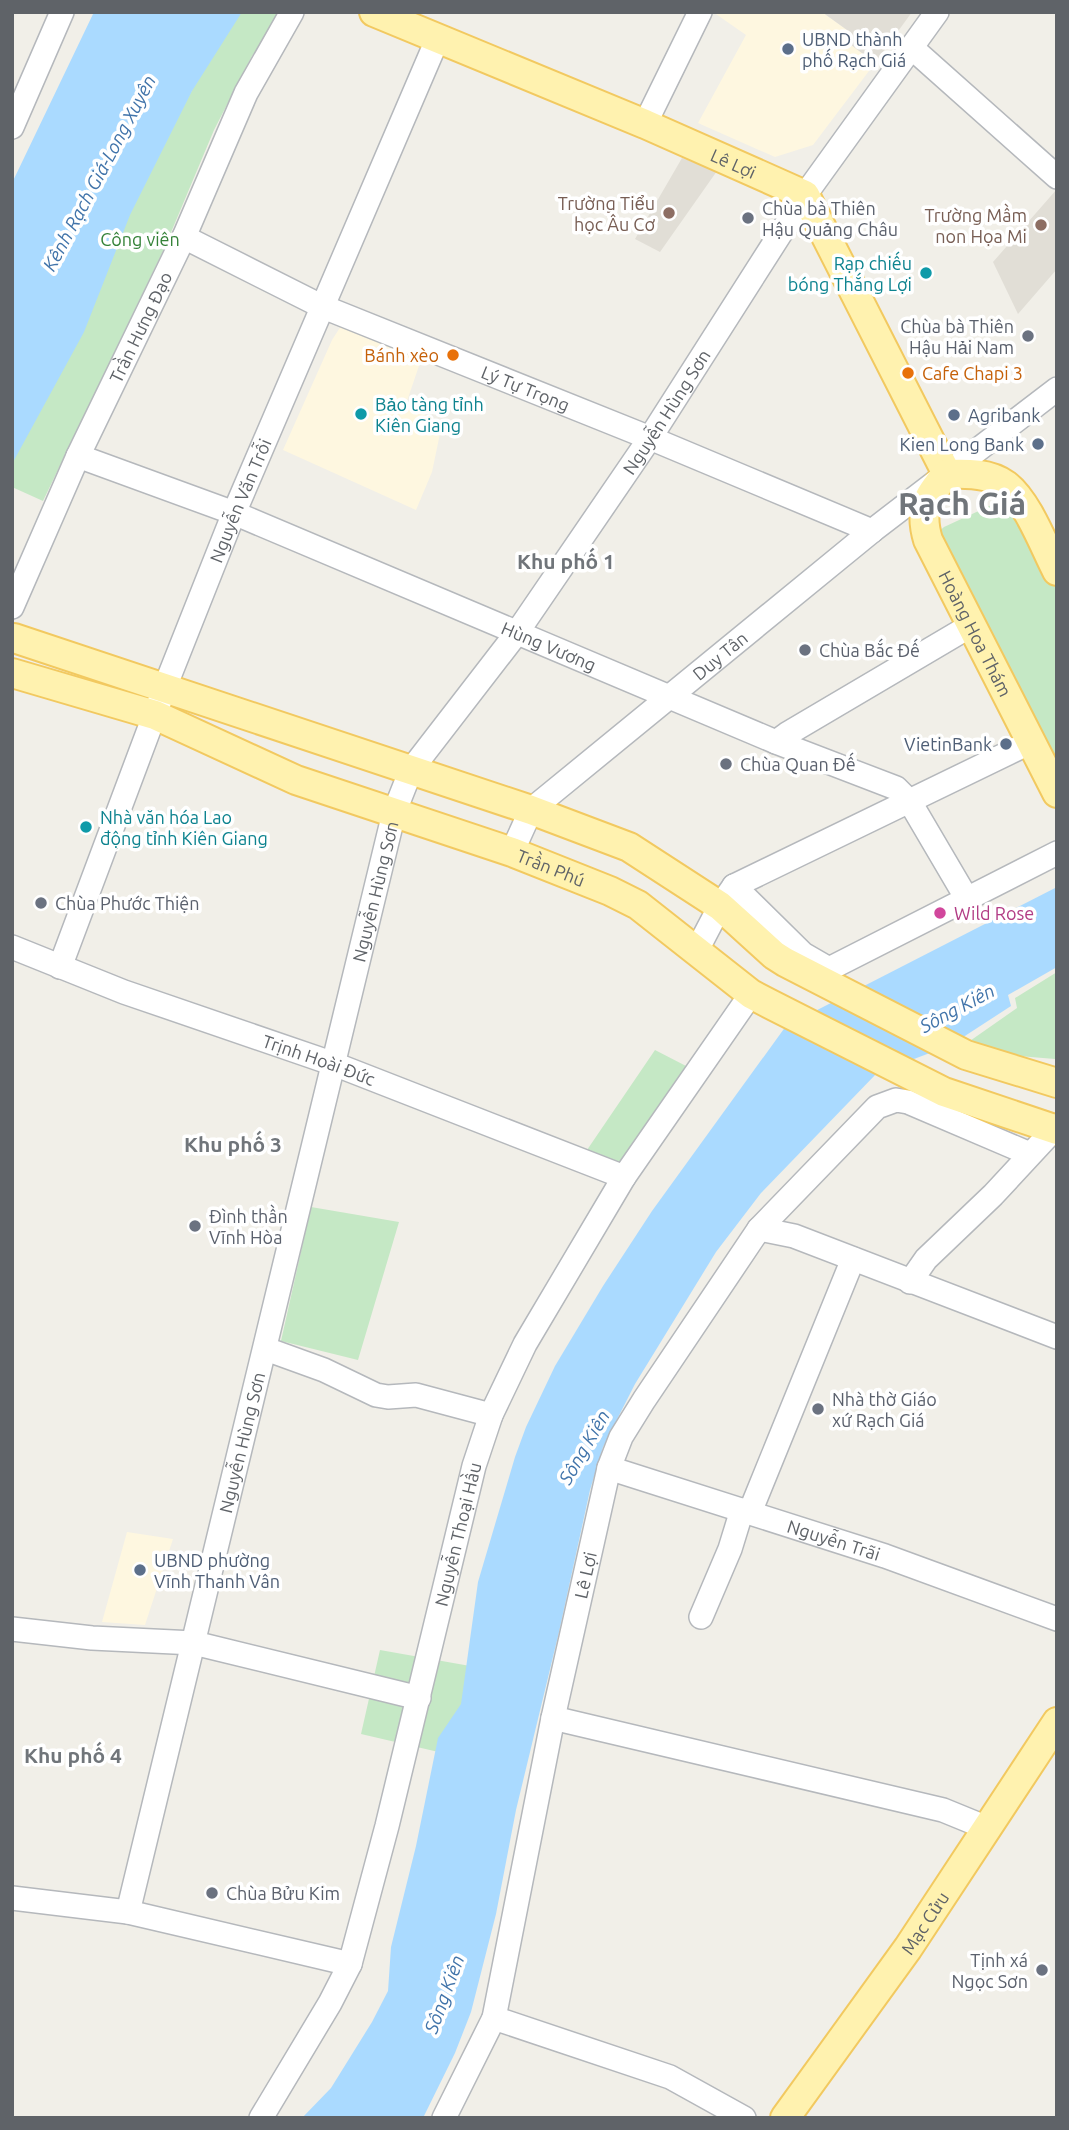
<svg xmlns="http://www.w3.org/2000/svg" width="1069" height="2130" viewBox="0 0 1069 2130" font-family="Ubuntu,sans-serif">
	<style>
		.commercial { fill: #fef7e0 }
		.education { fill: #e1ded6 }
		.green { fill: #c5e8c5 }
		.water { fill: #aadaff }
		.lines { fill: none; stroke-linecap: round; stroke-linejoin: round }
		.minor-casing { stroke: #b5b8bc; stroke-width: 26 }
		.major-casing { stroke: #f2c960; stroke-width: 32 }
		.minor { stroke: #fff; stroke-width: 23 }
		.major { stroke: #fff2af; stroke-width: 28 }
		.service-dot { fill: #5c6f8a; stroke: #fff; stroke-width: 2.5 }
		.education-dot { fill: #8d6e63; stroke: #fff; stroke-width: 2.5 }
		.worship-dot { fill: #6b7280; stroke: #fff; stroke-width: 2.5 }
		.culture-dot { fill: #0f9aa8; stroke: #fff; stroke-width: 2.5 }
		.food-dot { fill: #e8710a; stroke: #fff; stroke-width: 2.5 }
		.hotel-dot { fill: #d1479c; stroke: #fff; stroke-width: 2.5 }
		.labels { text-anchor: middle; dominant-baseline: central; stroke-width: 7; stroke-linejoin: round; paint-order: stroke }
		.service-label { font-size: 18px; fill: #4e5e75; stroke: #fff; text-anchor: start }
		.street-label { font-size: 18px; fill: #5f6368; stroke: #fff }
		.education-label { font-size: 18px; fill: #785e54; stroke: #fff; text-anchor: end }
		.worship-label { font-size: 18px; fill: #5b616d; stroke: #fff; text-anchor: start }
		.park-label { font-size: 18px; fill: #348238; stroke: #fff }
		.culture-label { font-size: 18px; fill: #0d838f; stroke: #fff; text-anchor: start }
		.food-label { font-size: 18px; fill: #c56008; stroke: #fff; text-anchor: end }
		.hotel-label { font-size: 18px; fill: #b23c85; stroke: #fff; text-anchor: start }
		.water-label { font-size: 19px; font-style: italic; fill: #4174aa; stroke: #fff }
		.quarter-label { font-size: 21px; font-weight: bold; fill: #70757a; stroke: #fff }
		.town-label { font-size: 32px; font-weight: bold; fill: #70757a; stroke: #fff }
	</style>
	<rect width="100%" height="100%" fill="#f1efe8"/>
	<path class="commercial" d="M 713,12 L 822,12 L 847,30 L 842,38 L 875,63 L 813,145 L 775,157 L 698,123 L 746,35 Z
		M 343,323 L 423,354 L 406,404 L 442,424 L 432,472 L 416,510 L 283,450 L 332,340 Z
		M 127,1532 L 173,1539 L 145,1625 L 102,1622 Z"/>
	<path class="education" d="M 822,12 L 912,12 L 875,63 L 842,38 L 847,30 Z
		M 682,158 L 717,171 L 660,252 L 635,239 Z
		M 1057,189 L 1057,269 L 1018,314 L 993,262 Z"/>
	<path class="green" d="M 235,12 L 285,12 L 252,56 L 214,130 L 164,249 L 43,501 L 12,487 L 12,447 L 114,232 Z
		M 998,502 L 1007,503 L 1021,518 L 1057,586 L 1057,781 L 936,534 L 944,527 Z
		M 1057,972 L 1057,1057 L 1055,1059 L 984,1053 L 967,1043 L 1017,1008 L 1015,998 Z
		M 655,1050 L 688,1067 L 625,1165 L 587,1150 Z
		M 311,1207 L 399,1222 L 358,1360 L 281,1341 Z
		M 380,1650 L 487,1669 L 460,1757 L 361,1734 Z"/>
	<path class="water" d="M 94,12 L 242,12 L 192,91 L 130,215 L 84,332 L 12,464 L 12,183 Z
		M 1057,887 L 1057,967 L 1008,995 L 1011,1006 L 951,1045 L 877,1073 L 761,1193 L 716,1252 L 635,1384 L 603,1447 L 590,1490 L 559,1632 L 516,1810 L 496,1914 L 471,2012 L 455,2053 L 423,2118 L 302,2118 L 331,2088 L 372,2022 L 388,1991 L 391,1947 L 416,1846 L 438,1738 L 461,1704 L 478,1582 L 515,1457 L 526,1427 L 555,1366 L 603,1286 L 652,1211 L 786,1026 Z"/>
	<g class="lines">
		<defs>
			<g id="minor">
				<path d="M 912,48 L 1057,177"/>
				<path d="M 645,124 L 700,12"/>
				<path d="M 12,127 L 62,12"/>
				<path id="s1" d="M 184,237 L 321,306 L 650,438 L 872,531"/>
				<path id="s2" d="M 78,456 L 234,513 L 776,742 L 896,788 L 910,802 L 967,899"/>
				<path id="s3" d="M 12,607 L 78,456 L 184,237 L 246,93 L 292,12"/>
				<path d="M 776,742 L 787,734 L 970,626"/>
				<path id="s4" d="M 512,852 L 531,810 L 872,531 L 1057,389"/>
				<path d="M 734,886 L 803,954 L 829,969 L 1057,853"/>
				<path id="s5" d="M 12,947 L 124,992 L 334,1064 L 624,1177"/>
				<path d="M 697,950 L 720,906 L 734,886 L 1029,743"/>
				<path id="s6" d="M 60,967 L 165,687 L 234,513 L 437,40"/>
				<path d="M 759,1229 L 794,1236 L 1057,1337"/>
				<path d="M 910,1282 L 926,1259 L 993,1195 L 1057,1126"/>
				<path d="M 266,1349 L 324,1370 L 376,1395 L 388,1397 L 416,1395 L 491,1415"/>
				<path id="s7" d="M 609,1468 L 885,1556 L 1057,1619"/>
				<path d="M 750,1512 L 853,1259"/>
				<path d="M 701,1617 L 730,1549 L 742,1510"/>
				<path d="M 12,1629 L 92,1638 L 194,1643 L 419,1698"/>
				<path d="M 553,1718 L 943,1810 L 987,1828"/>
				<path d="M 12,1898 L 128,1912 L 350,1964"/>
				<path id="s8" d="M 128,1912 L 394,813 L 411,770 L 516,634 L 650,438 L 805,195 L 937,12"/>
				<path d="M 494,2018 L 670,2077 L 744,2118"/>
				<path id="s9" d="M 261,2118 L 330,2003 L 350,1964 L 387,1826 L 474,1466 L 491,1415 L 525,1344 L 624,1177 L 751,994"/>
				<path id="s10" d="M 444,2118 L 494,2018 L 553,1718 L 609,1468 L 621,1437 L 644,1400 L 759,1229 L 877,1107 L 896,1100 L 908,1102 L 1030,1154"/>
			</g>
			<g id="major">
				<path id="s11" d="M 374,12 L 645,124 L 805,195 L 947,474"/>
				<path id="s12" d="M 947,474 C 927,496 919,510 928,540 L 1057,793"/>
				<path d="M 947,474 C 966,473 990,473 1006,485 C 1028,502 1044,546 1057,571"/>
				<path d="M 14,638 L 531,810 L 629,847 L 720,906 L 774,955 L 785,962 L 966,1055 L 1057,1083"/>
				<path id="s13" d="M 12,673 L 155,715 L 296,780 L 512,852 L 610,891 L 638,905 L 751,994 L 770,1004 L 944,1092 L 1057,1130"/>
				<path id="s14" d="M 785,2118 L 908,1948 L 1057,1722"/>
			</g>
		</defs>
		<use href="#minor" class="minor-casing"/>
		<use href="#major" class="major-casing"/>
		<use href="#minor" class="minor"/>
		<use href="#major" class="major"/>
	</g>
	<g class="service-dot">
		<circle cx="788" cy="49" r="7"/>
		<circle cx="954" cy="415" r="7"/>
		<circle cx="1038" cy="444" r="7"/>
		<circle cx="1006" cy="744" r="7"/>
		<circle cx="140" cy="1570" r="7"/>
	</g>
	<g class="education-dot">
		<circle cx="669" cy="213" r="7"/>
		<circle cx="1041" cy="225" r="7"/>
	</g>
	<g class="worship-dot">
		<circle cx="748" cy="218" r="7"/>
		<circle cx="1028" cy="336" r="7"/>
		<circle cx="805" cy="650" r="7"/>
		<circle cx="726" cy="764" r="7"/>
		<circle cx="41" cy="903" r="7"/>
		<circle cx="195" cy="1226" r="7"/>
		<circle cx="818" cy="1409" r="7"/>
		<circle cx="212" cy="1893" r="7"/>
		<circle cx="1042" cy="1970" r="7"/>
	</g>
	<g class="culture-dot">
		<circle cx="926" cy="273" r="7"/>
		<circle cx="361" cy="414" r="7"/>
		<circle cx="86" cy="827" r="7"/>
	</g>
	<g class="food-dot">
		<circle cx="453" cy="355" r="7"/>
		<circle cx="908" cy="373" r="7"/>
	</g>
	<circle class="hotel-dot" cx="940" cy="913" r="7"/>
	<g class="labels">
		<g class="service-label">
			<text x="802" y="39">UBND thành<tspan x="802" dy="21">phố Rạch Giá</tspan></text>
			<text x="968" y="415">Agribank</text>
			<text x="1024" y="444" text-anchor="end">Kien Long Bank</text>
			<text x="992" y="744" text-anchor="end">VietinBank</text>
			<text x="154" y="1560">UBND phường<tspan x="154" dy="21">Vĩnh Thanh Vân</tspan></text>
		</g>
		<g class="street-label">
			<text stroke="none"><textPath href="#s11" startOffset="390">Lê Lợi</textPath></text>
			<text stroke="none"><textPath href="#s3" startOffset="308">Trần Hưng Đạo</textPath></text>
			<text stroke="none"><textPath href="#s1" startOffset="374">Lý Tự Trọng</textPath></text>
			<text stroke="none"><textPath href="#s8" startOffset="1617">Nguyễn Hùng Sơn</textPath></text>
			<text stroke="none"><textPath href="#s6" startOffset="500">Nguyễn Văn Trỗi</textPath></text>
			<text stroke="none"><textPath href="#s12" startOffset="178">Hoàng Hoa Thám</textPath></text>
			<text stroke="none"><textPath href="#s2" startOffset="508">Hùng Vương</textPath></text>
			<text stroke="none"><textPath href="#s4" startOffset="290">Duy Tân</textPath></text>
			<text stroke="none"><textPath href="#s13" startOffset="574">Trần Phú</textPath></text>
			<text stroke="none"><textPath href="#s8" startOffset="1050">Nguyễn Hùng Sơn</textPath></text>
			<text stroke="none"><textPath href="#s5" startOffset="327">Trịnh Hoài Đức</textPath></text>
			<text stroke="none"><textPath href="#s8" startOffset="483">Nguyễn Hùng Sơn</textPath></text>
			<text stroke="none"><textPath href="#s9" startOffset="621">Nguyễn Thoại Hầu</textPath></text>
			<text stroke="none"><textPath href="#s7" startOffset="236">Nguyễn Trãi</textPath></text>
			<text stroke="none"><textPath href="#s10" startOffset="564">Lê Lợi</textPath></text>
			<text stroke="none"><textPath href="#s14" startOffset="240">Mạc Cửu</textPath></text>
		</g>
		<g class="education-label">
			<text x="655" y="203">Trường Tiểu<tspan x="655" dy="21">học Âu Cơ</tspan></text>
			<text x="1027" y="215">Trường Mầm<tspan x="1027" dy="21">non Họa Mi</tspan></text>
		</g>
		<g class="worship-label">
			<text x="762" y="208">Chùa bà Thiên<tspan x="762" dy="21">Hậu Quảng Châu</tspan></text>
			<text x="1014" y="326" text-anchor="end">Chùa bà Thiên<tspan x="1014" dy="21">Hậu Hải Nam</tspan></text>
			<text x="819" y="650">Chùa Bắc Đế</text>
			<text x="740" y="764">Chùa Quan Đế</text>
			<text x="55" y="903">Chùa Phước Thiện</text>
			<text x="209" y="1216">Đình thần<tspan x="209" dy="21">Vĩnh Hòa</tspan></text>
			<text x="832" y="1399">Nhà thờ Giáo<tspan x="832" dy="21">xứ Rạch Giá</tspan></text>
			<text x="226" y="1893">Chùa Bửu Kim</text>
			<text x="1028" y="1960" text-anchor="end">Tịnh xá<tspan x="1028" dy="21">Ngọc Sơn</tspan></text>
		</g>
		<g class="park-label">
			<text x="140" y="239">Công viên</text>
		</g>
		<g class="culture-label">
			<text x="912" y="263" text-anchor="end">Rạp chiếu<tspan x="912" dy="21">bóng Thắng Lợi</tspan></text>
			<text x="375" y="404">Bảo tàng tỉnh<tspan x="375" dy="21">Kiên Giang</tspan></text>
			<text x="100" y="817">Nhà văn hóa Lao<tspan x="100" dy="21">động tỉnh Kiên Giang</tspan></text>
		</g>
		<g class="food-label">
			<text x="439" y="355">Bánh xèo</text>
			<text x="922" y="373" text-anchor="start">Cafe Chapi 3</text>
		</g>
		<g class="hotel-label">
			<text x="954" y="913">Wild Rose</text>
		</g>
		<g class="water-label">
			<text transform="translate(99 173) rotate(-62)">Kênh Rạch Giá-Long Xuyên</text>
			<text transform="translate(957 1008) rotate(-28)">Sông Kiên</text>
			<text transform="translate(584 1447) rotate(-60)">Sông Kiên</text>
			<text transform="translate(444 1994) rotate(-70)">Sông Kiên</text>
		</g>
		<g class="quarter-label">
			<text x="566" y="561">Khu phố 1</text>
			<text x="233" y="1144">Khu phố 3</text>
			<text x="73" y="1755">Khu phố 4</text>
		</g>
		<g class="town-label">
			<text x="962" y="503">Rạch Giá</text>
		</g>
	</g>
	<rect width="1069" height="2130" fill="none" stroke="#5f6368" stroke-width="28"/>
</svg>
